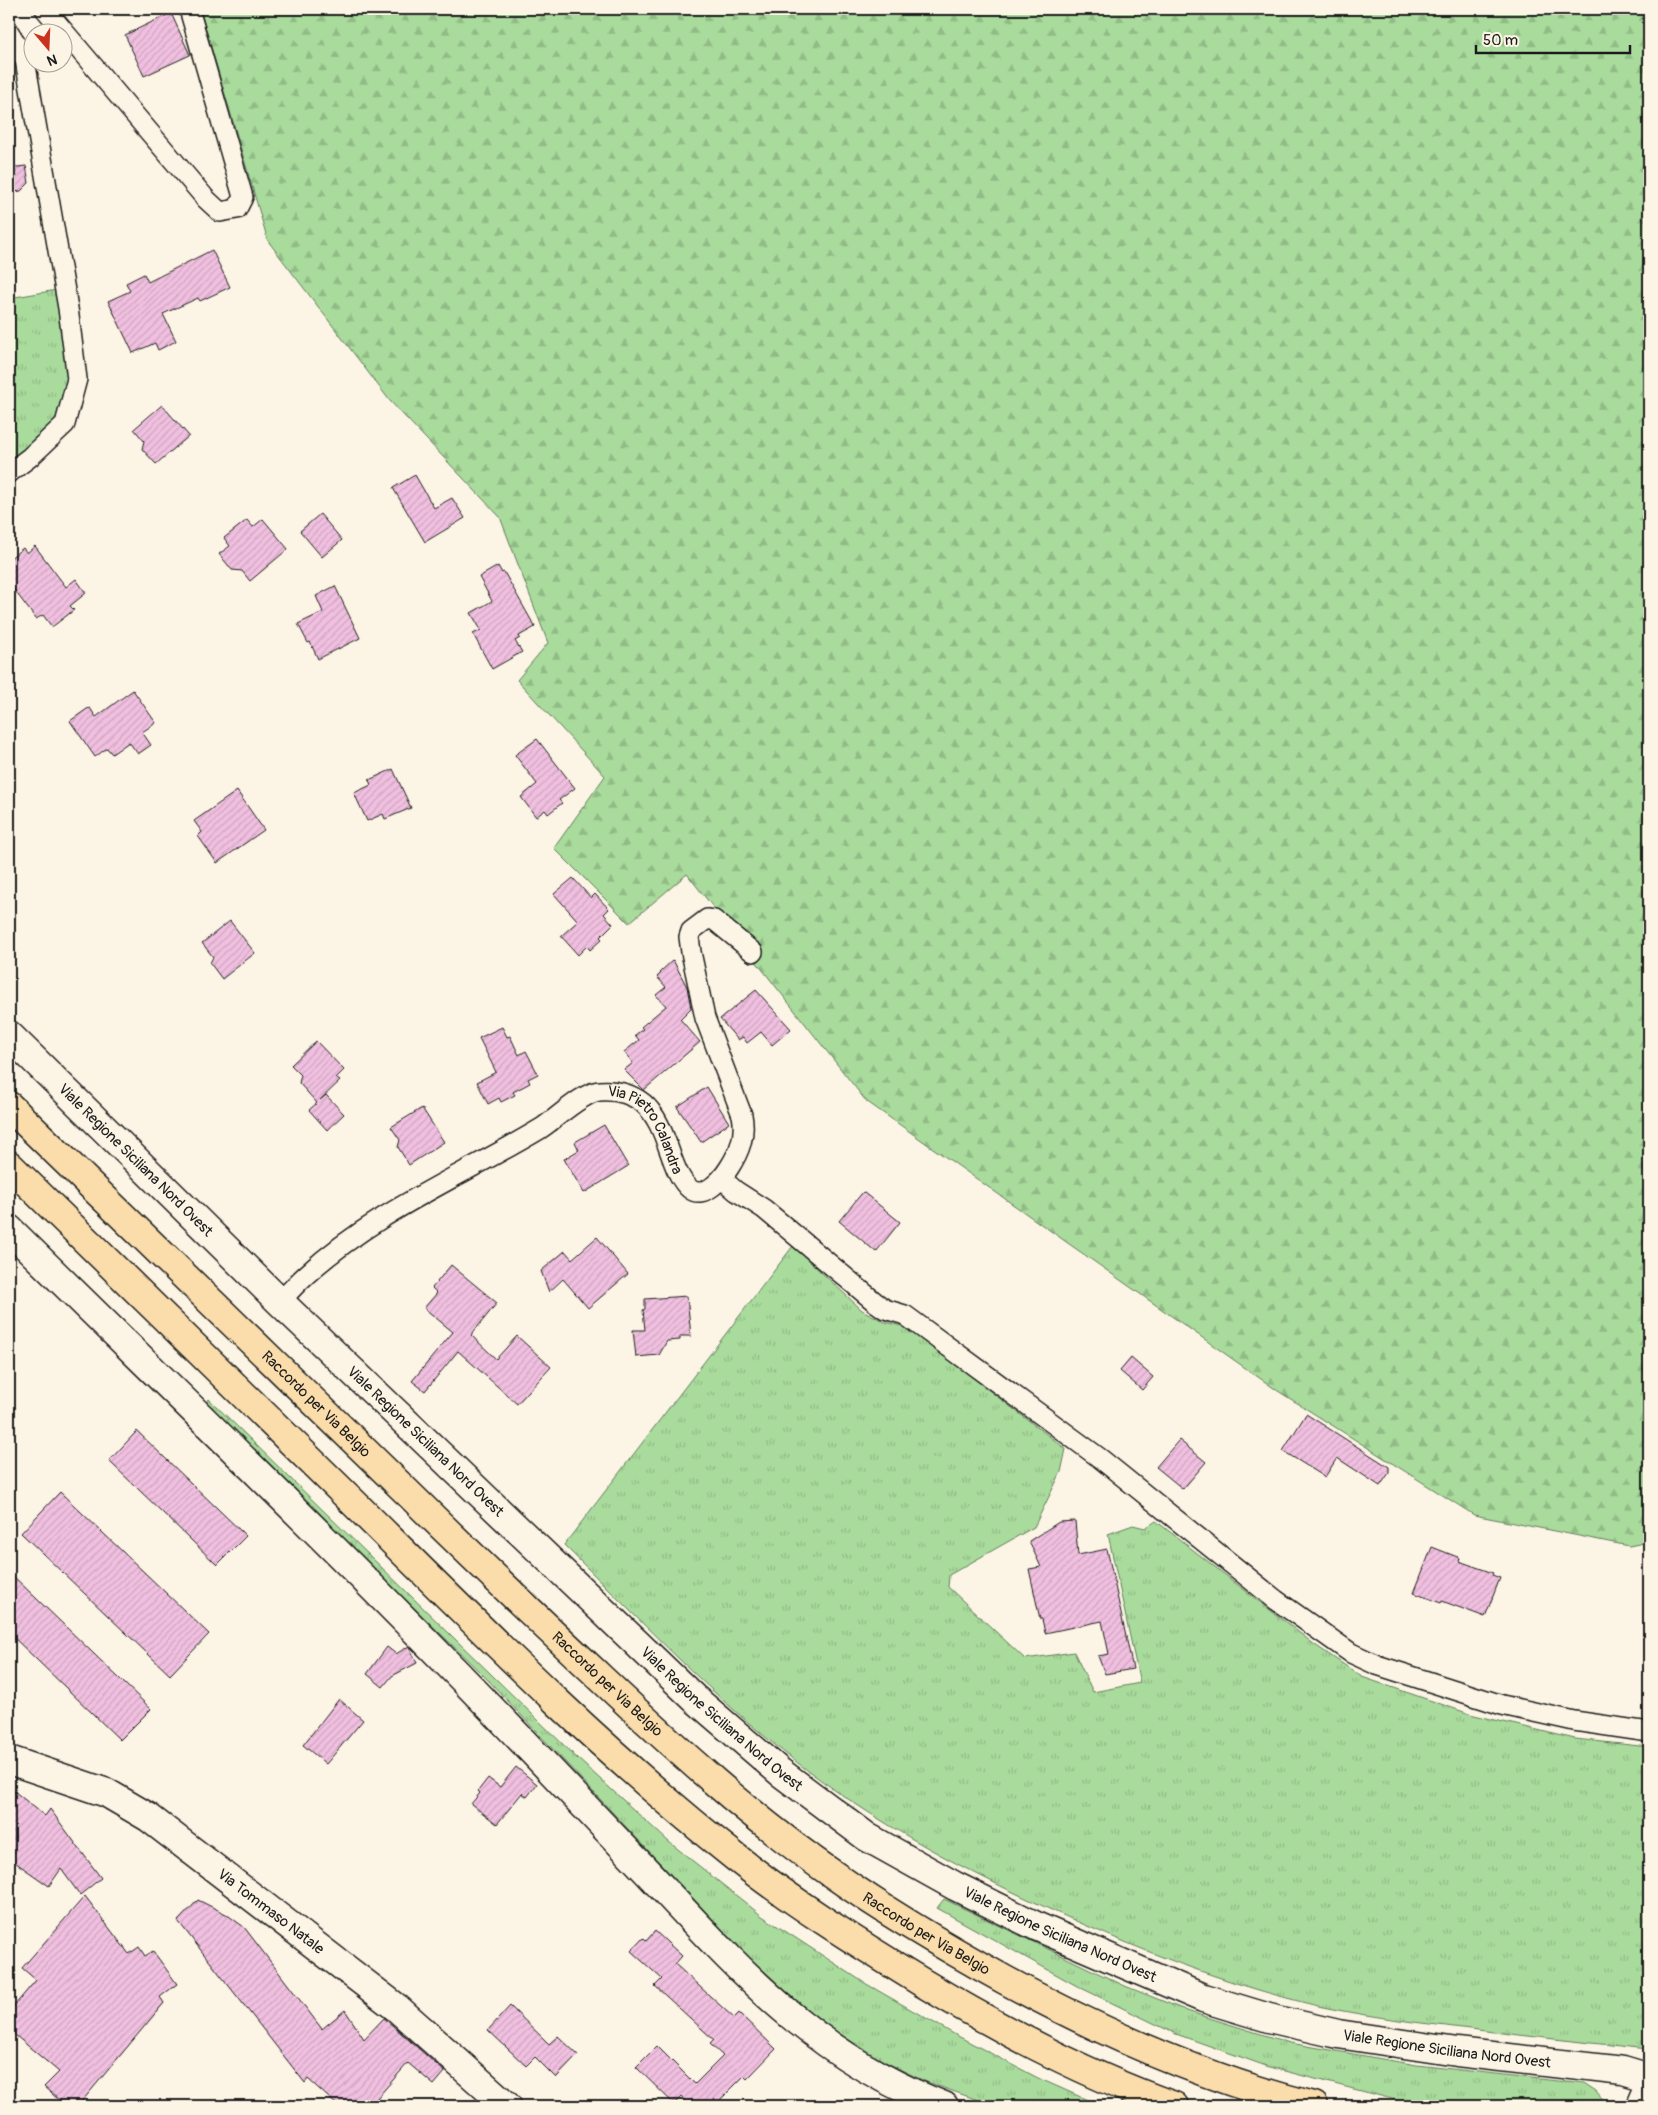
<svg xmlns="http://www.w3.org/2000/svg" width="1658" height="2115" viewBox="0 0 1658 2115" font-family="Pangolin,sans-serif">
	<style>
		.grass { fill: url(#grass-tufts); stroke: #627c5c }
		.forest { fill: url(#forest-firs); stroke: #627c5c }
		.building { fill: url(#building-hatch); stroke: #1c1c1c }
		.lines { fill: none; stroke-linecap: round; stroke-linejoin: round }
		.street-casing { stroke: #1c1c1c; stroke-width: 22 }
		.secondary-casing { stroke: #1c1c1c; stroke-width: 31 }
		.highway-casing { stroke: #1c1c1c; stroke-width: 31 }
		.street { stroke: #fcf5e5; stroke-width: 19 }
		.secondary { stroke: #fcf5e5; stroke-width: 28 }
		.highway { stroke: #fbddab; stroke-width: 28 }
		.labels { text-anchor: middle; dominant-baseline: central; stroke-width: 5; stroke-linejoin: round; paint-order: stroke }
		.street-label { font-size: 15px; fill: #1c1c1c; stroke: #fcf5e5 }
	</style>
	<defs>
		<pattern id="grass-tufts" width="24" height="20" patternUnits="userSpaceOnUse" patternTransform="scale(1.25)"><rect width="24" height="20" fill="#a9db9c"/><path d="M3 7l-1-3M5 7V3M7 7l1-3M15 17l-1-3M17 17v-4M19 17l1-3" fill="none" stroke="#91bb86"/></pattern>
		<pattern id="forest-firs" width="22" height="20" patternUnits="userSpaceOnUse" patternTransform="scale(1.25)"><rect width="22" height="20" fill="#a9db9c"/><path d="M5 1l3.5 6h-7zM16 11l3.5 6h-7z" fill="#91bb86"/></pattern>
		<pattern id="building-hatch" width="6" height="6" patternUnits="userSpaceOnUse" patternTransform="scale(1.25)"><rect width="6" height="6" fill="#f1c0e0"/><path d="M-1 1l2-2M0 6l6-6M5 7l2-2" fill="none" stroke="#cea4c0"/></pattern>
	</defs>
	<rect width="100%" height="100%" fill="#fcf5e5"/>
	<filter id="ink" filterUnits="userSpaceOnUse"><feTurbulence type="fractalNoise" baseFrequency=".02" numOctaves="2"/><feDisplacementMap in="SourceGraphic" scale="10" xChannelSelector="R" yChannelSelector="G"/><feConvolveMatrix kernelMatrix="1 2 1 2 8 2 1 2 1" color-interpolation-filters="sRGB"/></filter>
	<g filter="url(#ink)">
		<path class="grass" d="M 57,290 L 67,378 L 56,418 L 29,446 L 9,461 L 9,298 Z
			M 793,1246 L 862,1310 L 885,1322 L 906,1327 L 1066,1449 L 1061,1472 L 1034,1527 L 949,1575 L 948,1587 L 1025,1659 L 1074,1652 L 1093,1692 L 1140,1683 L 1108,1534 L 1133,1525 L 1145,1528 L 1156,1521 L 1315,1645 L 1362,1677 L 1470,1714 L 1575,1739 L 1649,1747 L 1649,2049 C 1581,2042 1514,2035 1446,2026 C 1403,2021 1360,2015 1318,2006 C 1222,1983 1134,1948 1045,1907 C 949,1863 857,1812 775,1745 C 700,1684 633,1613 564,1545 Z
			M 209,1399 L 577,1758 L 669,1842 L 762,1916 L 863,1982 L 952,2033 L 1038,2078 L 1101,2106 L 995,2106 L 924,2081 L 871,2055 L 829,2028 L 788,1996 L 737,1945 L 489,1681 L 205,1404 Z
			M 944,1899 L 1125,1986 L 1190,2012 L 1290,2043 L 1417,2065 L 1584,2084 L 1596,2092 L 1608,2106 L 1434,2106 L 1396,2100 L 1269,2067 L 1176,2034 L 1077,1986 L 937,1908 Z"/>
		<path class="forest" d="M 200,9 L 1649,9 L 1649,1542 L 1629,1546 L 1474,1515 L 1278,1391 L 866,1101 L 687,874 L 629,923 L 554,848 L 605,776 L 517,680 L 548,643 L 500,517 L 390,401 L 268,241 Z"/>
		<path class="building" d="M 171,13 L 190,55 L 144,76 L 125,35 Z
			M 26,166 L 29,183 L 21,191 L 9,193 L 9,168 Z
			M 212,250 L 230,287 L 200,301 L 198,298 L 163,314 L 176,341 L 158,350 L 155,343 L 133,353 L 108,301 L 130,291 L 126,283 L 144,274 L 148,282 Z
			M 162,405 L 189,436 L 156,464 L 142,449 L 144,441 L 134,429 Z
			M 415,475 L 434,508 L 452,498 L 465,518 L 425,542 L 393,488 Z
			M 320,514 L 342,540 L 322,557 L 300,531 Z
			M 263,519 L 288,549 L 250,581 L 242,571 L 232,570 L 219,554 L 230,546 L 224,538 L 247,520 L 253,527 Z
			M 35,546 L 66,587 L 76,579 L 86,593 L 70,606 L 74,610 L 52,627 L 43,615 L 36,619 L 9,583 L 9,559 L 23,548 L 27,553 Z
			M 498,566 L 502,573 L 504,572 L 535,627 L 519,636 L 520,638 L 515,641 L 522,652 L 492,669 L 473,634 L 481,630 L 471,613 L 492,601 L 479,577 Z
			M 335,586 L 360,638 L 318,659 L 310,642 L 308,643 L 298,624 L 323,612 L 316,596 Z
			M 133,690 L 156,723 L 142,732 L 151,745 L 138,754 L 129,742 L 112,754 L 107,748 L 95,757 L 70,721 L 87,709 L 90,708 L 96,717 Z
			M 537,739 L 575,788 L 559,800 L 562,803 L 548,814 L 545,810 L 536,817 L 521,797 L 537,784 L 515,755 Z
			M 393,769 L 411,808 L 385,819 L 383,814 L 367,821 L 354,793 L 371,785 L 369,780 Z
			M 237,791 L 264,830 L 217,863 L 198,836 L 202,832 L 194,821 Z
			M 573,878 L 591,898 L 595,894 L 609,909 L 604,914 L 613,924 L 600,937 L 602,939 L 590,950 L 587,946 L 578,955 L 561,936 L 578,921 L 554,894 Z
			M 230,921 L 255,953 L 222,979 L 210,963 L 213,957 L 202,943 Z
			M 673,960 L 687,987 L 691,1008 L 680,1019 L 700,1042 L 644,1090 L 624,1070 L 633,1063 L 624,1052 L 639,1040 L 635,1035 L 643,1029 L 641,1027 L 666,1006 L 656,995 L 666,987 L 657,977 L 661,973 L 660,972 Z
			M 756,990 L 791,1029 L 772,1045 L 761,1032 L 747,1043 L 743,1037 L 738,1040 L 720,1019 Z
			M 502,1027 L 507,1037 L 510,1036 L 519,1055 L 526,1051 L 538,1074 L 528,1079 L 530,1083 L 513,1092 L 515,1095 L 501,1102 L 499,1098 L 488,1104 L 477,1082 L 496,1072 L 479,1038 Z
			M 316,1041 L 344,1070 L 336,1078 L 340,1081 L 320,1100 L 326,1095 L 344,1114 L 327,1130 L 309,1110 L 317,1103 L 299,1083 L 301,1075 L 291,1065 Z
			M 707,1087 L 729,1123 L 701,1142 L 677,1107 Z
			M 422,1108 L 444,1142 L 409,1165 L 398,1147 L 400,1140 L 391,1127 Z
			M 604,1125 L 628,1166 L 584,1193 L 564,1159 L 579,1150 L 575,1142 Z
			M 863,1192 L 900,1222 L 876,1252 L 839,1221 Z
			M 597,1237 L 628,1274 L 588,1308 L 563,1279 L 549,1292 L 541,1271 L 565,1251 L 572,1259 Z
			M 451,1265 L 497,1303 L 471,1335 L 496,1359 L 517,1336 L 551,1367 L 517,1404 L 458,1351 L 425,1391 L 412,1381 L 453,1332 L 424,1308 L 437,1293 L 432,1288 Z
			M 687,1296 L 691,1336 L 680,1336 L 680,1340 L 667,1341 L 659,1355 L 636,1357 L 633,1330 L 645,1330 L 643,1310 L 645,1309 L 645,1299 Z
			M 1131,1358 L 1153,1377 L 1142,1390 L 1120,1371 Z
			M 1306,1414 L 1389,1467 L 1389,1473 L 1380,1486 L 1337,1458 L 1325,1477 L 1283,1451 Z
			M 137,1431 L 246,1536 L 217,1565 L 109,1461 Z
			M 1179,1440 L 1206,1462 L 1183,1489 L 1156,1467 Z
			M 60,1492 L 209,1634 L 170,1675 L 21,1533 Z
			M 1075,1521 L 1078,1555 L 1107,1549 L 1133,1669 L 1105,1674 L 1098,1656 L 1109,1654 L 1102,1621 L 1045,1633 L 1042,1619 L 1040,1619 L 1029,1569 L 1041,1567 L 1029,1541 L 1059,1522 Z
			M 1432,1547 L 1460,1558 L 1459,1561 L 1493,1573 L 1492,1575 L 1500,1578 L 1485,1617 L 1442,1601 L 1441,1603 L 1414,1593 Z
			M 9,1572 L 151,1709 L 120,1740 L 9,1633 Z
			M 409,1646 L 417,1663 L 392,1676 L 383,1687 L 367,1674 L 387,1647 L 396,1654 Z
			M 339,1699 L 363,1720 L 326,1764 L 303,1745 Z
			M 516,1767 L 537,1784 L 527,1797 L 522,1793 L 497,1824 L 471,1804 L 480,1793 L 478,1791 L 488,1778 L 500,1787 Z
			M 9,1787 L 45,1816 L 50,1809 L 101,1878 L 80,1895 L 61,1869 L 49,1886 L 9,1858 Z
			M 85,1896 L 129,1954 L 139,1947 L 145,1956 L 153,1951 L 177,1984 L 160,1997 L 164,2003 L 78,2106 L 66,2106 L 44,2087 L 59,2072 L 9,2030 L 9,2012 L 36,1980 L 22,1968 Z
			M 198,1900 L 226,1914 L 244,1927 L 322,2029 L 345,2010 L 364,2039 L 384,2018 L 445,2072 L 434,2085 L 408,2063 L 370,2106 L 338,2106 L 308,2079 L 305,2083 L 178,1921 Z
			M 655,1931 L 682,1956 L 675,1964 L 734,2018 L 739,2013 L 776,2049 L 747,2079 L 744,2076 L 714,2106 L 690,2106 L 681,2097 L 674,2104 L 636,2067 L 657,2046 L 695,2084 L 723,2056 L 710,2044 L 714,2040 L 655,1986 L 662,1979 L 631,1951 L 643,1938 L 646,1941 Z
			M 510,2006 L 549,2044 L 558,2036 L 578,2055 L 556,2078 L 535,2057 L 526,2066 L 488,2030 Z"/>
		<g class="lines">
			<defs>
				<g id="street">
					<path d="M 45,9 L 206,199 L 220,212 L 237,209 L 243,197 L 189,9"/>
					<path d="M 9,32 L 25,60 L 68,308 L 77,379 L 65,424 L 30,457 L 9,473"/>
					<path d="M 722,1179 L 736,1191 L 764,1209 L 875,1302 L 885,1309 L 905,1315 L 1101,1459 L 1276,1600 L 1351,1653 L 1377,1665 L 1502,1705 L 1574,1721 L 1649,1732"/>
					<path id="s1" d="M 280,1302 C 288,1293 297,1283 306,1275 C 374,1212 462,1176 540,1129 C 556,1119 583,1092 600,1091 C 615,1090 631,1094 643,1103 C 669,1125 669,1172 690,1189 C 704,1200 722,1179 729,1168 C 740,1151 746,1135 742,1115 L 705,1018 L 691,952 L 689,937 L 691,931 L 707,919 L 714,920 L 753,952"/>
					<path d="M 1636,2106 L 1642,2092 L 1649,2085"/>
				</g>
				<g id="secondary">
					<path id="s2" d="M 9,1035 L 280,1302 L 694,1698 L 780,1772 L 867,1837 L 955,1886 L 1038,1927 L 1203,1998 L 1269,2018 L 1338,2034 L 1457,2052 L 1623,2071 L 1643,2077 L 1649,2081"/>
					<path d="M 9,1229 C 155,1373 303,1515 446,1662 C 516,1733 583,1805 652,1877 C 743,1974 816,2057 944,2106"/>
					<path id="s3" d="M 9,1760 L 107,1793 L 148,1817 L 397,2008 L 507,2106"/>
				</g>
				<g id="highway">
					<path id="s4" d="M 9,1106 C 143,1235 277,1366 411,1496 C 475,1559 539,1620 604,1681 C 677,1750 752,1818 834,1875 C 889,1914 947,1948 1005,1980 C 1103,2033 1207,2080 1314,2106"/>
					<path d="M 9,1165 C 125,1278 241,1391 356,1505 C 478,1626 599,1749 734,1856 C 793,1903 858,1943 923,1983 C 1003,2031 1086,2075 1174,2106"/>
				</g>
			</defs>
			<use href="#street" class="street-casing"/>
			<use href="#secondary" class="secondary-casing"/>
			<use href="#highway" class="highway-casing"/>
			<use href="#street" class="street"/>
			<use href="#secondary" class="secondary"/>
			<use href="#highway" class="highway"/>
		</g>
	</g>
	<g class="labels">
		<g class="street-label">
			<text stroke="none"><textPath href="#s1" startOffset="452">Via Pietro Calandra</textPath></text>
			<text stroke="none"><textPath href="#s2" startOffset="178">Viale Regione Siciliana Nord Ovest</textPath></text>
			<text stroke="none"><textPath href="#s4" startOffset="428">Raccordo per Via Belgio</textPath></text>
			<text stroke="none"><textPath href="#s2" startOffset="582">Viale Regione Siciliana Nord Ovest</textPath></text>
			<text stroke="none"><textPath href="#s4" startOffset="832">Raccordo per Via Belgio</textPath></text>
			<text stroke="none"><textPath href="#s2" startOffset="988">Viale Regione Siciliana Nord Ovest</textPath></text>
			<text stroke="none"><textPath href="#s3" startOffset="306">Via Tommaso Natale</textPath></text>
			<text stroke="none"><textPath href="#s4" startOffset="1238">Raccordo per Via Belgio</textPath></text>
			<text stroke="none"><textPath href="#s2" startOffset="1392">Viale Regione Siciliana Nord Ovest</textPath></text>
			<text stroke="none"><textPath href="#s2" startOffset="1798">Viale Regione Siciliana Nord Ovest</textPath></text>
		</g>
	</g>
	<rect width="1658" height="2115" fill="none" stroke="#fcf5e5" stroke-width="30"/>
	<rect x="15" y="15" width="1628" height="2085" fill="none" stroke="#1c1c1c" stroke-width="2" filter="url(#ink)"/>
	<g transform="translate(48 48) rotate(161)"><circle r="24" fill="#fcf5e5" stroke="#a29e95"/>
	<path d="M0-4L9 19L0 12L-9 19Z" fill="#c8321e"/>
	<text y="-8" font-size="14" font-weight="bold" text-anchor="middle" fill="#1c1c1c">N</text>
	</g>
	<path d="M1476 45v8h154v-8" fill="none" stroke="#1c1c1c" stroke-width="2.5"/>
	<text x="1483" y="45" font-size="15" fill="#1c1c1c" stroke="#fcf5e5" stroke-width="4" paint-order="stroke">50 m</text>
</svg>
